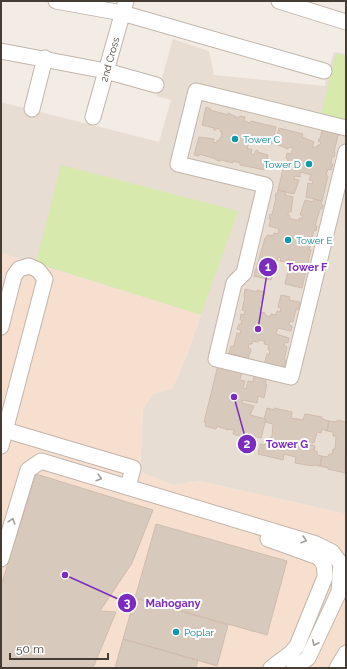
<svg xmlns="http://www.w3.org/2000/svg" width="347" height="669" viewBox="0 0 347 669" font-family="Raleway,sans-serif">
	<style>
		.residential { fill: #e7ddd2 }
		.commercial { fill: #f6dfcf }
		.green { fill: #d7e9ac }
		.building { fill: #d8c9bd; stroke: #d0bcad }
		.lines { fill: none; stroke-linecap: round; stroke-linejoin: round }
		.minor-casing { stroke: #c2b5aa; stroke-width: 17 }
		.minor { stroke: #fff; stroke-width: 15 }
		.oneway { stroke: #a29e9a }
		.culture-dot { fill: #0f9aa8; stroke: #fff; stroke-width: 1.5 }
		.labels { text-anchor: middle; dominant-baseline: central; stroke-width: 4; stroke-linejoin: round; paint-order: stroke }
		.street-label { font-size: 10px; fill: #453c34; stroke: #fff }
		.culture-label { font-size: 10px; fill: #0d838f; stroke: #fff; text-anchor: start }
		.leader { fill: none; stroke: #7b2cbf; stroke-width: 1.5 }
		.callout-dot { fill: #7b2cbf; stroke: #fff; stroke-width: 1.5 }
		.mark-label { font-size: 12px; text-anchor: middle; font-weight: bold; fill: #fff }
		.callout-label { font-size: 11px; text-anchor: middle; font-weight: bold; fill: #7b2cbf; stroke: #fff; stroke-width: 4; stroke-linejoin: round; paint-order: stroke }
	</style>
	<rect width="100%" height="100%" fill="#f3ece5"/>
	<path class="residential" d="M 173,39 L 209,51 L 214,75 L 325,86 L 326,79 L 334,52 L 346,54 L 346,514 L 199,481 L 173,485 L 140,472 L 143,409 L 153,394 L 172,389 L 186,357 L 201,315 L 1,253 L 1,102 L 159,142 L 171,100 L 157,96 Z"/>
	<path class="commercial" d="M 1,253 L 201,315 L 186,357 L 172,389 L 153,394 L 143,409 L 140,472 L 173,485 L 199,481 L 346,514 L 346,668 L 1,668 Z"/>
	<path class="green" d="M 336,54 L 346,56 L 346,125 L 320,118 Z
		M 61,165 L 238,211 L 201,315 L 36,263 Z"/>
	<path class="building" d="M 206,107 L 211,109 L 210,110 L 228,115 L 228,113 L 239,118 L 240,116 L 245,117 L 244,121 L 250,123 L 251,121 L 276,127 L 272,144 L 258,141 L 259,137 L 256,136 L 255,140 L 250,138 L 247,149 L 252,149 L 251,154 L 254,155 L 256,150 L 258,151 L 258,152 L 268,155 L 265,170 L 240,165 L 240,163 L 233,161 L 233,163 L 221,160 L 220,161 L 216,160 L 216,159 L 199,154 L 199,156 L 194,155 L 199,137 L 214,139 L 213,142 L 217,143 L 217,140 L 219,141 L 220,138 L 221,138 L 222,134 L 221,134 L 222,132 L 220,131 L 220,129 L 217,128 L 216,130 L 214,130 L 214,128 L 202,125 Z
		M 323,127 L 341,130 L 340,135 L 338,135 L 334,152 L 335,152 L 334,157 L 332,157 L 331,164 L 333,164 L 331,170 L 328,169 L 326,175 L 328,176 L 322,201 L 306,197 L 308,183 L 312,184 L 313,181 L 309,180 L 311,175 L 300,172 L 300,177 L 295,176 L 294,179 L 299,180 L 294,194 L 278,190 L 284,165 L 287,165 L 288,159 L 286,158 L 287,153 L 291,154 L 293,148 L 289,147 L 288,149 L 275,144 L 279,128 L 303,134 L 302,137 L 314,142 L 312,147 L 317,147 L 318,145 L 320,145 L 321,142 L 318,141 L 319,139 L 320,139 Z
		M 278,190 L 286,192 L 285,195 L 293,197 L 291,212 L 288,212 L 288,215 L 290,216 L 289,217 L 292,219 L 296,220 L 299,220 L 299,218 L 302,219 L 302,215 L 300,215 L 305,200 L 313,202 L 314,199 L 322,201 L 321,204 L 323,205 L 322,209 L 320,209 L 315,226 L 317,226 L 316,231 L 314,230 L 311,242 L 305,241 L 304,244 L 310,246 L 309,249 L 311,250 L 302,288 L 285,284 L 289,267 L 288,267 L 290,260 L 287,259 L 286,262 L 280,261 L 281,258 L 278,257 L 276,264 L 275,263 L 271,280 L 254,276 L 265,238 L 266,238 L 267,235 L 273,236 L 274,233 L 278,234 L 279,229 L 269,226 L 271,219 L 269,219 L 270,214 L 272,215 L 276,198 L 275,197 L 276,193 L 277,193 Z
		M 245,289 L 257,292 L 257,290 L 265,292 L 262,303 L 260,302 L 259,307 L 261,308 L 260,312 L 265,313 L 265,315 L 270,317 L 271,314 L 276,315 L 277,311 L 280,312 L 281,308 L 278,307 L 281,295 L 290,297 L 289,300 L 300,302 L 298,310 L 296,309 L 293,322 L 290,321 L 289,325 L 292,326 L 291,331 L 278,328 L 276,334 L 289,338 L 288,343 L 285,342 L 284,346 L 287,347 L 284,360 L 286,360 L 284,368 L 264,365 L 267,354 L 269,355 L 270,350 L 268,349 L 269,345 L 264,344 L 265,341 L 259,340 L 258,342 L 253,341 L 252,344 L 249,344 L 248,348 L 251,349 L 248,360 L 240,358 L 241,356 L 229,353 L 231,346 L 235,346 L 234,345 L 237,333 L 240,334 L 241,330 L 237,329 L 239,324 L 241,324 L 242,320 L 240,320 L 241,314 L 244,315 L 245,311 L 242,310 L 245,297 L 244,297 Z
		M 220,357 L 245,359 L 240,380 L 245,381 L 243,388 L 246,389 L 248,381 L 253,382 L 254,375 L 267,377 L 265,384 L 267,384 L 264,398 L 258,396 L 257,403 L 243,400 L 242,403 L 254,406 L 250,415 L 266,419 L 261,438 L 245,434 L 244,437 L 233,434 L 234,430 L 228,429 L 228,430 L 217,426 L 216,429 L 205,426 L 206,422 L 204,422 Z
		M 267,408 L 274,410 L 274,408 L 292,412 L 291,418 L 303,420 L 305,414 L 322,417 L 322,419 L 329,421 L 327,431 L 322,429 L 321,433 L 317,432 L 314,443 L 303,441 L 303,443 L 315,446 L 314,451 L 317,451 L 317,455 L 322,456 L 320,466 L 313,465 L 313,466 L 295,463 L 296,457 L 284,454 L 283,460 L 258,454 L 260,444 L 265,445 L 266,441 L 270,442 L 271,437 L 272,437 L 273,424 L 265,422 L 266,419 L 264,419 Z
		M 337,420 L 346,422 L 345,473 L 328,469 L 328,468 L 320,466 L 322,456 L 328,457 L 329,454 L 332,454 L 333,449 L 335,449 L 336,436 L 333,436 L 333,432 L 327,431 L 329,421 L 337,422 Z
		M 36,474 L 153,510 L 132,563 L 100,611 L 116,612 L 93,668 L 1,668 L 1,586 Z
		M 156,524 L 287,561 L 267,635 L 135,598 Z
		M 135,598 L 228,625 L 217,666 L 123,639 Z
		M 123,639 L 198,660 L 196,668 L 115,668 Z"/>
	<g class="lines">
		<defs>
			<g id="minor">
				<path d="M 56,1 L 122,13 L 324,71"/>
				<path d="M 279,1 L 346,22"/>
				<path d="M 1,51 L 106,71 L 156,85"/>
				<path d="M 32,109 L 45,58"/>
				<path id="s1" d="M 93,117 L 126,1"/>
				<path d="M 346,128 L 196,91 L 178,164 L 265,185 L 244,273 L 234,283 L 216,359 L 291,377 L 346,152"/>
				<path d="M 1,327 L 14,276 L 19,269 L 29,266 L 38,270 L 45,279 L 1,446"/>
				<path d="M 5,430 L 133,468 L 128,487"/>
				<path d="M 268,539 L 318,557 C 325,563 325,568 325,577 L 297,646 L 291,653 L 271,668"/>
				<path d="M 1,559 L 28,470 L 41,461 L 316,544 L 332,552 L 341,564 L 339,592 L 308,658 L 294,668"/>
				<path d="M 337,668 L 346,653"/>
			</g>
		</defs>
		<use href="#minor" class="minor-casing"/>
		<use href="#minor" class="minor"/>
	</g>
	<defs><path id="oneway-chevron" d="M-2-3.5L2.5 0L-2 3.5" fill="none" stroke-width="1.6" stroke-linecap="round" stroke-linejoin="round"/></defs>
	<g class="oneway">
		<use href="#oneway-chevron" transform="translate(99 478) rotate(17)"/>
		<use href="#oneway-chevron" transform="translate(12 521) rotate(-73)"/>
		<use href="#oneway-chevron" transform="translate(304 540) rotate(17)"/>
		<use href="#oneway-chevron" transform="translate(315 643) rotate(115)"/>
	</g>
	<g class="culture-dot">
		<circle cx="235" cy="139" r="4"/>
		<circle cx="309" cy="164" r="4"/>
		<circle cx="288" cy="240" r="4"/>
		<circle cx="176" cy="632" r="4"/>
	</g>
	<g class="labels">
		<g class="street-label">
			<text stroke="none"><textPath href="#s1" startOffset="60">2nd Cross</textPath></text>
		</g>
		<g class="culture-label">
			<text x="243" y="139">Tower C</text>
			<text x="301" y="164" text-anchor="end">Tower D</text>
			<text x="296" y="240">Tower E</text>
			<text x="184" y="632">Poplar</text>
		</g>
	</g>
	<path class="leader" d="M258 329L268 267M234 397L247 444M65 575L127 603"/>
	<g class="callout-dot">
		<circle cx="258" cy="329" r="4"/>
		<circle cx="234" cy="397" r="4"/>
		<circle cx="65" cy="575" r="4"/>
		<circle cx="268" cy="267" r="10"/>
		<circle cx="247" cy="444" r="10"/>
		<circle cx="127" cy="603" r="10"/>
	</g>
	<g class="mark-label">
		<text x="268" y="271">1</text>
		<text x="247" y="448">2</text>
		<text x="127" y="607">3</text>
	</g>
	<g class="callout-label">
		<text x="307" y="271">Tower F</text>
		<text x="287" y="448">Tower G</text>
		<text x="173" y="607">Mahogany</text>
	</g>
	<rect width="347" height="669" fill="none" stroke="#453c34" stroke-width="4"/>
	<path d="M10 653v6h98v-6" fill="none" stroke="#453c34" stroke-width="2"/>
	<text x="16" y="653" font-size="12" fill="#453c34" stroke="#ffffff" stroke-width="3" paint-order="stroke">50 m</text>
</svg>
